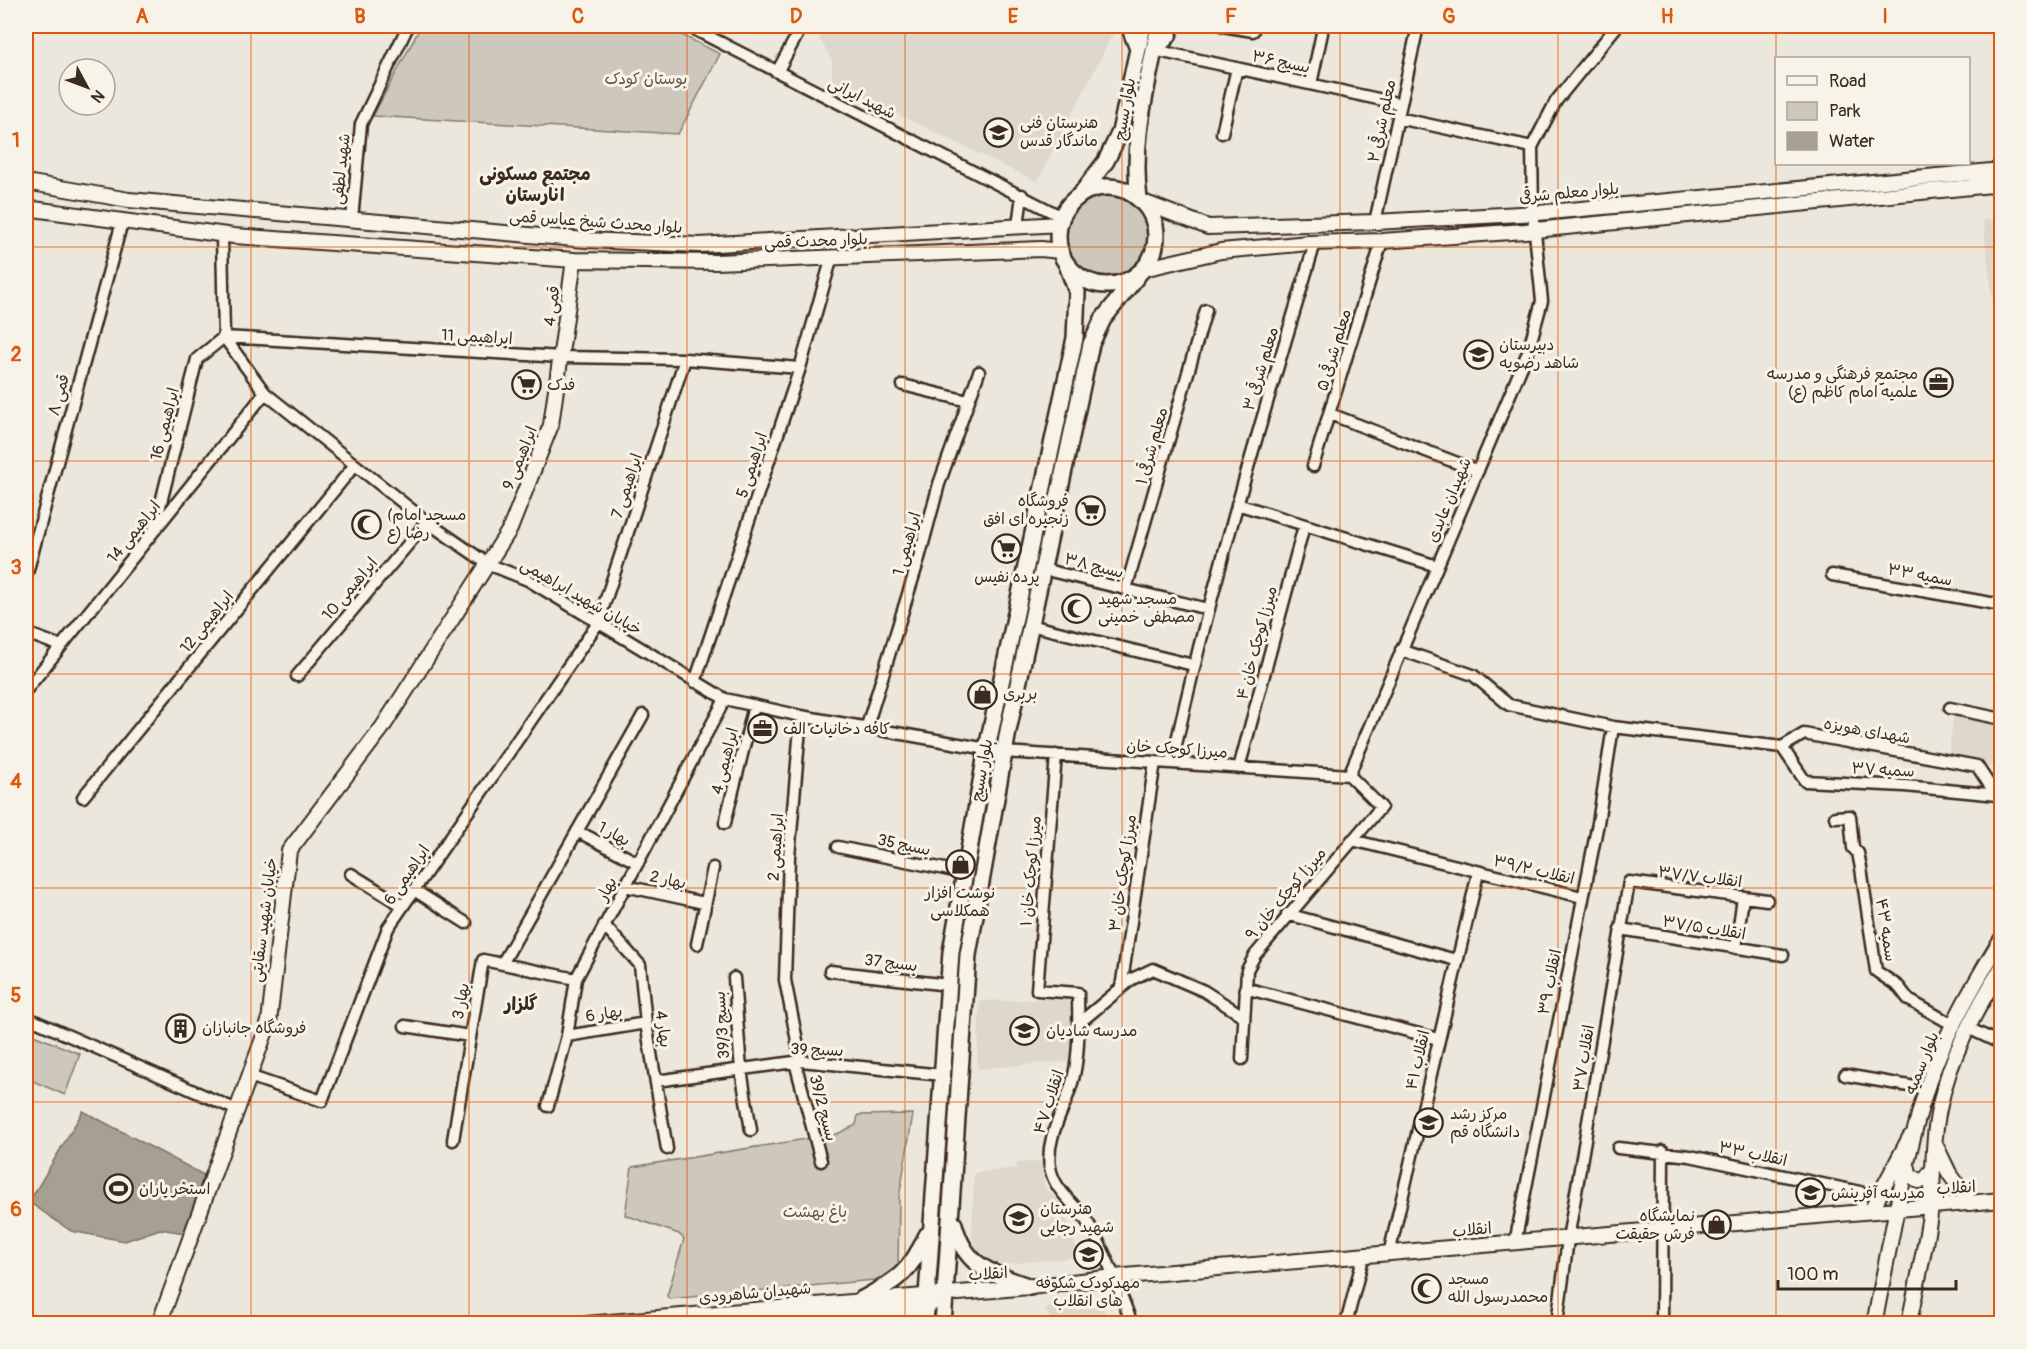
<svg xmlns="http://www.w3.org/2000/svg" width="2027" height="1349" viewBox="0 0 2027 1349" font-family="Pangolin,'Playpen Sans Arabic',sans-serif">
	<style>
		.built { fill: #ddd7cc }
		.green { fill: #cec8bc; stroke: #84796d; stroke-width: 1.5 }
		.water { fill: #a89f93; stroke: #7c7064; stroke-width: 1.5 }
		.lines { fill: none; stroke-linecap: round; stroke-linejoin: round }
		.street-casing { stroke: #3b2a1e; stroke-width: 15 }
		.secondary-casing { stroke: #3b2a1e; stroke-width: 18 }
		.primary-casing { stroke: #3b2a1e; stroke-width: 20 }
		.street { stroke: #f7f3e8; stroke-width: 10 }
		.secondary { stroke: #f7f3e8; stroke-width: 14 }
		.primary { stroke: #f7f3e8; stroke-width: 15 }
		.grid { fill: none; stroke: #df570d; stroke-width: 1.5; stroke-opacity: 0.55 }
		.labels { text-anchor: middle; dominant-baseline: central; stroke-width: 6; stroke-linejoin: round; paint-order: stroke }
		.street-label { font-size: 16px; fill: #3b2a1e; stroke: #f7f3e8 }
		.park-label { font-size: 16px; fill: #605246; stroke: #f7f3e8 }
		.poi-label { font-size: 16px; fill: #3b2a1e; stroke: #f7f3e8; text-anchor: start }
		.neighbourhood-label { font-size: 18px; font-weight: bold; fill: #3b2a1e; stroke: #f7f3e8 }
		.neatline { fill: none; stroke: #df570d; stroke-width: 2 }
		.grid-label { font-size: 20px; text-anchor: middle; font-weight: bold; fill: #df570d }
	</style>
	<rect width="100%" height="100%" fill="#ece7dc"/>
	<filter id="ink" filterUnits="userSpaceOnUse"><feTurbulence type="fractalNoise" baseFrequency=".0167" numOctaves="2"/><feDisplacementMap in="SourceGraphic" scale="12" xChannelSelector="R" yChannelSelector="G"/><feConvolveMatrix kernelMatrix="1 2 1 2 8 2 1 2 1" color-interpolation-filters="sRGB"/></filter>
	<g filter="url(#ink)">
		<path class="built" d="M 825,26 L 1117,26 L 1037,182 L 832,82 L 832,61 L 819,38 Z
			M 2001,219 L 2001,330 L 1996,331 L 1983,220 Z
			M 1954,714 L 2001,724 L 2001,769 L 1948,757 Z
			M 1069,999 L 1072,1061 L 977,1069 L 980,1001 Z
			M 1043,1161 L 1044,1187 L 1066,1208 L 1061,1212 L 1069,1224 L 1078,1253 L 1093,1247 L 1099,1262 L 1092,1266 L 1090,1264 L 1084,1266 L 1079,1257 L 997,1265 L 976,1248 L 972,1238 L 974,1173 L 1017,1168 L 1017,1163 Z
			M 1802,1183 L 1819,1187 L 1817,1201 L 1803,1202 L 1803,1195 L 1800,1192 Z
			M 1100,1303 L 1110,1323 L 1052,1323 L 1045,1308 Z"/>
		<path class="green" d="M 421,26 L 664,26 L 720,54 L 678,134 L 373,116 Z
			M1066 236a41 41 0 1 1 82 0a41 41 0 1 1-82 0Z
			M 26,1032 L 80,1054 L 65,1095 L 26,1078 Z
			M 913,1114 L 899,1198 L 898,1270 L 885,1279 L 669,1299 L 667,1296 L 684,1239 L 679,1234 L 625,1215 L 632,1167 L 837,1134 L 856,1125 L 858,1115 Z"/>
		<path class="water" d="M 83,1111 L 204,1175 L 184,1233 L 160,1229 L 125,1241 L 71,1231 L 29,1202 Z"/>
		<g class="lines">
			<defs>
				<path id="street" d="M 688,26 L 1062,217
					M 1223,26 L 1253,31
					M 1154,50 L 1401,104
					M 777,72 L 802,26
					M 1311,84 L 1322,33
					M 1398,118 L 1532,147
					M 1222,133 L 1237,68
					M 352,219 L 361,124 L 408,26
					M 1375,222 L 1418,26
					M 1018,226 L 1022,195
					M 222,234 L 224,337 L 265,393 L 427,522 L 488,564 L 528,580 L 725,699 L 801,716 L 1004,752 L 1349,775
					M 903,385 L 968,401
					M 1330,414 L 1478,471
					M 1313,466 L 1382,241
					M 1237,504 L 1437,566
					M 154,530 L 197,359 L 224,337 L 562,357 L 685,359 L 800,368
					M 1042,569 L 1208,609
					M 1832,575 L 2002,605
					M 26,577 L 122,222
					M 1126,589 L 1206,310
					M 1030,625 L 1193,665
					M 26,633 L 61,646
					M 1401,650 L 1473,675 L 1509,705 L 1613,727 L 1782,747 L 1804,734 L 1977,766 L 1996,795
					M 297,676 L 427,522
					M 695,682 L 800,368 L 832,257
					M 26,690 L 265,393
					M 1950,708 L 2002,719
					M 867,726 L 918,562 L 939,484 L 979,372
					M 1782,747 L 1805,781 L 1905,786 L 1998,795
					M 1056,755 L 1037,990 L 1078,993 C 1078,1020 1080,1048 1074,1075 C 1068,1106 1045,1134 1050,1167 C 1054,1191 1075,1203 1088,1223 C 1107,1254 1119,1290 1132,1324
					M 1172,763 C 1210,587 1263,415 1315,243
					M 1239,768 L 1304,526
					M 1349,775 L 1528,352 L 1542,301 L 1533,213 L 1532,147 L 1556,101 L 1617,26
					M 83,797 L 354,466
					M 1835,817 L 1850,816 L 1853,848 L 1858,853 L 1861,868 L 1876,971 L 1899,987 L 1909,1000 L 1955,1026
					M 725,823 L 754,706
					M 577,831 L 638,863
					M 1352,840 L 1582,897
					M 838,847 L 964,873
					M 351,874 L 403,906
					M 625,886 L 704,903
					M 414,890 L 466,923
					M 1287,914 L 1456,960
					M 604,925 L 640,965 L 646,1023 L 667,1149
					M 1620,929 L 1783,955
					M 697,944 L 713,868
					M 1736,948 L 1743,897
					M 502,964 L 643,715
					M 830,971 L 948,985
					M 734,978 L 741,1070 L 751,1130
					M 1121,988 L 1155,762
					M 1245,988 L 1438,1039
					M 26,1017 L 237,1110
					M 1078,1024 L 1132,979 L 1153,969 L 1204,991 L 1243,1016
					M 405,1026 L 470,1036
					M 1968,1028 L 2002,1044
					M 567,1036 L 646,1023
					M 1242,1059 L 1247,970 L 1255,955 L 1381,807 L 1349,775
					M 801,1061 L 785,980 L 789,857 L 801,716
					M 795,1062 L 821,1161
					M 1845,1075 L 1927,1089
					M 249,1076 L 322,1101 L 388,928 L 598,623 L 685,359
					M 656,1081 L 801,1061 L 943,1075
					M 548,1106 L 567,1036 L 576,979 L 725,699
					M 453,1140 L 483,960 L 576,979
					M 1618,1148 L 1690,1156 L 1860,1192 L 1862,1212
					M 1515,1243 L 1598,823 L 1613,727
					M 1389,1254 L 1478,873
					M 1346,1324 L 1363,1258
					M 1557,1324 L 1568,1239 L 1629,882 L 1767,900
					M 1662,1324 L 1663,1151"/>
				<path id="secondary" d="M 26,182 L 129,200 L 586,240 L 700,245 L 1060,224
					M 1143,202 L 1208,227 L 1375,222 L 1538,213 L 2002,170
					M 26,208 L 234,236 L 574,260 L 716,262 L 1041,249 L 1060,251
					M 1143,269 L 1221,251 L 1309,243 L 1382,241 L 1525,231 L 2002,184
					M 1936,1146 L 1949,1173 L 1971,1203
					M 1908,1168 L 1909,1174 L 1919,1181 L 1925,1180 L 1932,1170
					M 1871,1211 L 1910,1137
					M 159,1324 L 269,1022 L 289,851 L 382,728 L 510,529 L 551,425 L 574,260
					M 586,1324 L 1030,1287 L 1114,1277 L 2002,1200
					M 749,1324 L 926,1308 L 934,1302
					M 1874,1324 C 1890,1246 1903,1166 1926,1090 C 1942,1039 1974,984 2002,938
					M 1909,1324 C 1916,1286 1927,1243 1931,1206 C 1934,1172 1932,1139 1940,1105 C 1950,1056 1976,1010 2002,967"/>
				<path id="primary" d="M 1131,26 L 1131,31 L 1138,49
					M 1154,50 L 1168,36 L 1171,26
					M1058 236a49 49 0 1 1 98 0a49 49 0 1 1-98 0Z
					M 1081,194 L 1106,161 L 1120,132 L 1143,26
					M 1139,199 C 1131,140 1148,83 1159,26
					M 954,1224 C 965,1268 992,1273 1030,1287
					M 859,1301 C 895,1281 909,1275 927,1235
					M 861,1314 L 884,1324
					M 925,1324 L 951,952 L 987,748 L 1075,338 L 1077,292 L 1067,265
					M 943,1324 L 968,955 L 1008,731 L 1091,344 L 1103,319 L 1138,275"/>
			</defs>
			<use href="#street" class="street-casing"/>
			<use href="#secondary" class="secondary-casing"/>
			<use href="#primary" class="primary-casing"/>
			<use href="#street" class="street"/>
			<use href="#secondary" class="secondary"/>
			<use href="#primary" class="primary"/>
		</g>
	</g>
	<path class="grid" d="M 251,26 L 251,1324M 469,26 L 469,1324M 687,26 L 687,1324M 905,26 L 905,1324M 1122,26 L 1122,1324M 1340,26 L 1340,1324M 1558,26 L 1558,1324M 1776,26 L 1776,1324M 26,247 L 2002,247M 26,461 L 2002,461M 26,674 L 2002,674M 26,888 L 2002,888M 26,1102 L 2002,1102"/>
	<defs>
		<symbol id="school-ring" viewBox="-11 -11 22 22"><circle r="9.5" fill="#f7f3e8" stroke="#3b2a1e" stroke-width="1.5"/><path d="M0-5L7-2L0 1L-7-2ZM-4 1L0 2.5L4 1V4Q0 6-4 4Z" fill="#3b2a1e"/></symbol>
		<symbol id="office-ring" viewBox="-11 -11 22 22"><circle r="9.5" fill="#f7f3e8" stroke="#3b2a1e" stroke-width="1.5"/><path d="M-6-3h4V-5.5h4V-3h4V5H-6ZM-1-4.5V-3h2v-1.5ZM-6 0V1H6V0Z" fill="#3b2a1e"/></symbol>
		<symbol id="supermarket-ring" viewBox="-11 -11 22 22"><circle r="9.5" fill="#f7f3e8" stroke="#3b2a1e" stroke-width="1.5"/><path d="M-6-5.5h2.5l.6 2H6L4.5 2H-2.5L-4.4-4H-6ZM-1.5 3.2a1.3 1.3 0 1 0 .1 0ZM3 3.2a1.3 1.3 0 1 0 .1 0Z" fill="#3b2a1e"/></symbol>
		<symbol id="mosque-ring" viewBox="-11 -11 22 22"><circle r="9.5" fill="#f7f3e8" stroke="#3b2a1e" stroke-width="1.5"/><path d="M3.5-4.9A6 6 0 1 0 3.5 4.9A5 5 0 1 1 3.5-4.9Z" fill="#3b2a1e"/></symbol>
		<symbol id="shop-ring" viewBox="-11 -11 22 22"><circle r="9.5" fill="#f7f3e8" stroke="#3b2a1e" stroke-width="1.5"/><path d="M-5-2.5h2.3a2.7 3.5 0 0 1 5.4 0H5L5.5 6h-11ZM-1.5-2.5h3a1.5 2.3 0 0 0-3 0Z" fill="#3b2a1e"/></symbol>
		<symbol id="building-ring" viewBox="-11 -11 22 22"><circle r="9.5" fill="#f7f3e8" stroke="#3b2a1e" stroke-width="1.5"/><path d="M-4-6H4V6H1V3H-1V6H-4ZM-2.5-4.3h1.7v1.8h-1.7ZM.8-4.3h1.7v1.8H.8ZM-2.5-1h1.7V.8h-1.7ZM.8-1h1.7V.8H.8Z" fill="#3b2a1e"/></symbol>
		<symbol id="university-ring" viewBox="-11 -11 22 22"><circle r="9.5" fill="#f7f3e8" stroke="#3b2a1e" stroke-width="1.5"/><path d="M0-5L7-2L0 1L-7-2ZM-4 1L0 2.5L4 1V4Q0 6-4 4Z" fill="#3b2a1e"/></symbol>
		<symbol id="stadium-ring" viewBox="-11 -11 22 22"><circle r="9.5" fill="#f7f3e8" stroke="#3b2a1e" stroke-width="1.5"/><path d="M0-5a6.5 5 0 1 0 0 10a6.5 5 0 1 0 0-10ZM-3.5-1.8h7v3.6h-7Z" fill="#3b2a1e"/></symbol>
	</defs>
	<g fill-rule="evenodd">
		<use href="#school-ring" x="982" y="116" width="33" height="33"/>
		<use href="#school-ring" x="1462" y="338" width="33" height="33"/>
		<use href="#office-ring" x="1922" y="366" width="33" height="33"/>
		<use href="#supermarket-ring" x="510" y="368" width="33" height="33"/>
		<use href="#supermarket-ring" x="1074" y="494" width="33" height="33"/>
		<use href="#mosque-ring" x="350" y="508" width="33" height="33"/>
		<use href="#supermarket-ring" x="990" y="532" width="33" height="33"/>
		<use href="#mosque-ring" x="1060" y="592" width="33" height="33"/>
		<use href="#shop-ring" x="966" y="678" width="33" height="33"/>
		<use href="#office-ring" x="746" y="712" width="33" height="33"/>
		<use href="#shop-ring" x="944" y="848" width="33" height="33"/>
		<use href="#building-ring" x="164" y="1012" width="33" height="33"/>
		<use href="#school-ring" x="1008" y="1014" width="33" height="33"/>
		<use href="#university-ring" x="1412" y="1106" width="33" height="33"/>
		<use href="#stadium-ring" x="102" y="1172" width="33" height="33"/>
		<use href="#school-ring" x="1794" y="1176" width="33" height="33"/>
		<use href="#school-ring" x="1002" y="1202" width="33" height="33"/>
		<use href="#shop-ring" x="1700" y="1208" width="33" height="33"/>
		<use href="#school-ring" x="1072" y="1238" width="33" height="33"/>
		<use href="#mosque-ring" x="1410" y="1272" width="33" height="33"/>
	</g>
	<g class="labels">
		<g class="street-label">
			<text transform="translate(1281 62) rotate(12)">بسیج ۳۶</text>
			<text transform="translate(862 98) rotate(27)">شهید ایرانی</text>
			<text transform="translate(1125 109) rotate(-80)">بلوار بسیج</text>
			<text transform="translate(1382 121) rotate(-78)">معلم شرقی ۲</text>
			<text transform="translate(341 169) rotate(-84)">شهید لطفی</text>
			<text transform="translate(1569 193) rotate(-5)">بلوار معلم شرقی</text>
			<text transform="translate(596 222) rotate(4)">بلوار محدث شیخ عباس قمی</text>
			<text transform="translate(816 241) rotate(-2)">بلوار محدث قمی</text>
			<text transform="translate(552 306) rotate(-83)">قمی 4</text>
			<text transform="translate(477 337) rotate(3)">ابراهیمی 11</text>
			<text transform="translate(1334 350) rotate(-73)">معلم شرقی ۵</text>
			<text transform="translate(1261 369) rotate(-73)">معلم شرقی ۳</text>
			<text transform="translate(59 395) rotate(-75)">قمی ۸</text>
			<text transform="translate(165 424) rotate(-76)">ابراهیمی 16</text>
			<text transform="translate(1152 446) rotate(-74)">معلم شرقی ۱</text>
			<text transform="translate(520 458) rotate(-68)">ابراهیمی 9</text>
			<text transform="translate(752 465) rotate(-72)">ابراهیمی 5</text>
			<text transform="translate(627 486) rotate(-72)">ابراهیمی 7</text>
			<text transform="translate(1449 500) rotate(-67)">شهیدان عابدی</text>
			<text transform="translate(134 532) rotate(-51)">ابراهیمی 14</text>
			<text transform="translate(907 544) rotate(-74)">ابراهیمی 1</text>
			<text transform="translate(1094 566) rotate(14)">بسیج ۳۸</text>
			<text transform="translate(1920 575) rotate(10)">سمیه ۳۳</text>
			<text transform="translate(350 589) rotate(-50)">ابراهیمی 10</text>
			<text transform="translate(581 597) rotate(30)">خیابان شهید ابراهیمی</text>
			<text transform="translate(207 622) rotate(-51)">ابراهیمی 12</text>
			<text transform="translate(1257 643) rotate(-75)">میرزا کوچک خان ۴</text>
			<text transform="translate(1867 731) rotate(10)">شهدای هویزه</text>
			<text transform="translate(1177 749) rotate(4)">میرزا کوچک خان</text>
			<text transform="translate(725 761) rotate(-76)">ابراهیمی 4</text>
			<text transform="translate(982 770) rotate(-80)">بلوار بسیج</text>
			<text transform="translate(1883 770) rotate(3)">سمیه ۳۷</text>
			<text transform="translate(614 834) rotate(28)">بهار 1</text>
			<text transform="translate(904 845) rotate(12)">بسیج 35</text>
			<text transform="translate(776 847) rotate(-86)">ابراهیمی 2</text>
			<text transform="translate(1534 870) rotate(13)">انقلاب ۳۹/۲</text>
			<text transform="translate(1031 871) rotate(-85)">میرزا کوچک خان ۱</text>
			<text transform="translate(1123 873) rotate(-82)">میرزا کوچک خان ۳</text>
			<text transform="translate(407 875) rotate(-56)">ابراهیمی 6</text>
			<text transform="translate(1700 877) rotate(7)">انقلاب ۳۷/۷</text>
			<text transform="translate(668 880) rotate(12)">بهار 2</text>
			<text transform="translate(607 889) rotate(-62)">بهار</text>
			<text transform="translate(1286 894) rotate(-50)">میرزا کوچک خان ۹</text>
			<text transform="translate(264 920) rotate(-83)">خیابان شهید سقایتی</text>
			<text transform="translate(1704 928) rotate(9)">انقلاب ۳۷/۵</text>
			<text transform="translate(1886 930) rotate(81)">سمیه ۴۳</text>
			<text transform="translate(891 963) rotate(7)">بسیج 37</text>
			<text transform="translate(1550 982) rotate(-79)">انقلاب ۳۹</text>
			<text transform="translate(461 1001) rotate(-80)">بهار 3</text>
			<text transform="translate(604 1014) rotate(-9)">بهار 6</text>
			<text transform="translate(722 1025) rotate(-94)">بسیج 39/3</text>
			<text transform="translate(663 1029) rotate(82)">بهار 4</text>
			<text transform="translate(817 1050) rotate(2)">بسیج 39</text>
			<text transform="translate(1584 1058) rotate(-81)">انقلاب ۳۷</text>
			<text transform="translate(1418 1060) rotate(-77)">انقلاب ۴۱</text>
			<text transform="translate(1922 1063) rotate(-68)">بلوار سمیه</text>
			<text transform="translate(1049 1102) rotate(-72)">انقلاب ۴۷</text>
			<text transform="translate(823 1108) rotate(75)">بسیج 39/2</text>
			<text transform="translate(1753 1154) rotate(12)">انقلاب ۳۳</text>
			<text transform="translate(1956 1188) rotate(-4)">انقلاب</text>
			<text transform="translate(1472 1230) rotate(-5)">انقلاب</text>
			<text transform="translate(988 1274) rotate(-4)">انقلاب</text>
			<text transform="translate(755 1293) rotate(-5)">شهیدان شاهرودی</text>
		</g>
		<g class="park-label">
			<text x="646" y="79">بوستان کودک</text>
			<text x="815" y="1212">باغ بهشت</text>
		</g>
		<g class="poi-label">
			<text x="1020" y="123">هنرستان فنی<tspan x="1020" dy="18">ماندگار قدس</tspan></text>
			<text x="1499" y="345">دبیرستان<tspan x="1499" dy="18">شاهد رضویه</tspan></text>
			<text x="1918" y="374" text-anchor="end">مجتمع فرهنگی و مدرسه<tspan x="1918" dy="18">علمیه امام کاظم (ع)</tspan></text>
			<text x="547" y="385">فدک</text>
			<text x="1069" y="501" text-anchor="end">فروشگاه<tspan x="1069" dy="18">زنجیره ای افق</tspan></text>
			<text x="387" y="515">(مسجد امام<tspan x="387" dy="18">رضا (ع</tspan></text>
			<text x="1007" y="577" text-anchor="middle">پرده نفیس</text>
			<text x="1098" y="599">مسجد شهید<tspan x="1098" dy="18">مصطفی خمینی</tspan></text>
			<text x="1003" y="694">بربری</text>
			<text x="783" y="729">کافه دخانیات الف</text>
			<text x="960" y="893" text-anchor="middle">نوشت افزار<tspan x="960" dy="18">همکلاسی</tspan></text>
			<text x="202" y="1028">فروشگاه جانبازان</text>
			<text x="1046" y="1031">مدرسه شادیان</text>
			<text x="1450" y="1114">مرکز رشد<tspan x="1450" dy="18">دانشگاه قم</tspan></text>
			<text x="139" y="1189">استخر یاران</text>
			<text x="1831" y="1193">مدرسه آفرینش</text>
			<text x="1040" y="1209">هنرستان<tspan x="1040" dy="18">شهید رجایی</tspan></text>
			<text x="1695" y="1216" text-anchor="end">نمایشگاه<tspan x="1695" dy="18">فرش حقیقت</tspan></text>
			<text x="1448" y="1279">مسجد<tspan x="1448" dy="18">محمدرسول الله</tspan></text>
			<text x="1088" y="1283" text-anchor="middle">مهدکودک شکوفه<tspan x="1088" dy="18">های انقلاب</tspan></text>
		</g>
		<g class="neighbourhood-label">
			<text x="535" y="174">مجتمع مسکونی<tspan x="535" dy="21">انارستان</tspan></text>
			<text x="521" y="1004">گلزار</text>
		</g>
	</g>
	<rect width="2027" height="1349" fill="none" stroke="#f7f3e8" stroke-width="66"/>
	<rect x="1775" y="57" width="195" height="108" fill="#f7f3e8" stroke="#aca397" stroke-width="1.5"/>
	<rect x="1787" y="76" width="30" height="9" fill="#f7f3e8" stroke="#aca397" stroke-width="1.5"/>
	<text x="1829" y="87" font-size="18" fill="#3b2a1e">Road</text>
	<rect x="1787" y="102" width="30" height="18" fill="#cec8bc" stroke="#aca397" stroke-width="1.5"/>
	<text x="1829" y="117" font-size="18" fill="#3b2a1e">Park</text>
	<rect x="1787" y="132" width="30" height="18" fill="#a89f93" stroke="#aca397" stroke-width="1.5"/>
	<text x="1829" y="147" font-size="18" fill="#3b2a1e">Water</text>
	<g transform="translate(87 87) rotate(131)"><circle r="28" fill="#f7f3e8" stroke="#aca397" stroke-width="1.5"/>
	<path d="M0-4.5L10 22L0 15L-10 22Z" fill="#3b2a1e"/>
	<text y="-9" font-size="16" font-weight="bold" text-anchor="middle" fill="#3b2a1e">N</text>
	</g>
	<path d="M1778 1280v9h178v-9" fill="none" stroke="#3b2a1e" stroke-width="3"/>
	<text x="1787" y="1280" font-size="18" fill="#3b2a1e" stroke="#f7f3e8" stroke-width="4.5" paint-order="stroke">100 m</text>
	<rect x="33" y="33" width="1961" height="1283" class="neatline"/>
	<g class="grid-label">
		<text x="142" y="23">A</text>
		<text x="360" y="23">B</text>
		<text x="578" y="23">C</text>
		<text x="796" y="23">D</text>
		<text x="1013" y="23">E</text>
		<text x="1231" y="23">F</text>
		<text x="1449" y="23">G</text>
		<text x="1667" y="23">H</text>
		<text x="1885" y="23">I</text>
		<text x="16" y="147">1</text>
		<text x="16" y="361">2</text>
		<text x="16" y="574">3</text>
		<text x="16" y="788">4</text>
		<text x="16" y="1002">5</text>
		<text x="16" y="1216">6</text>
	</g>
</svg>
